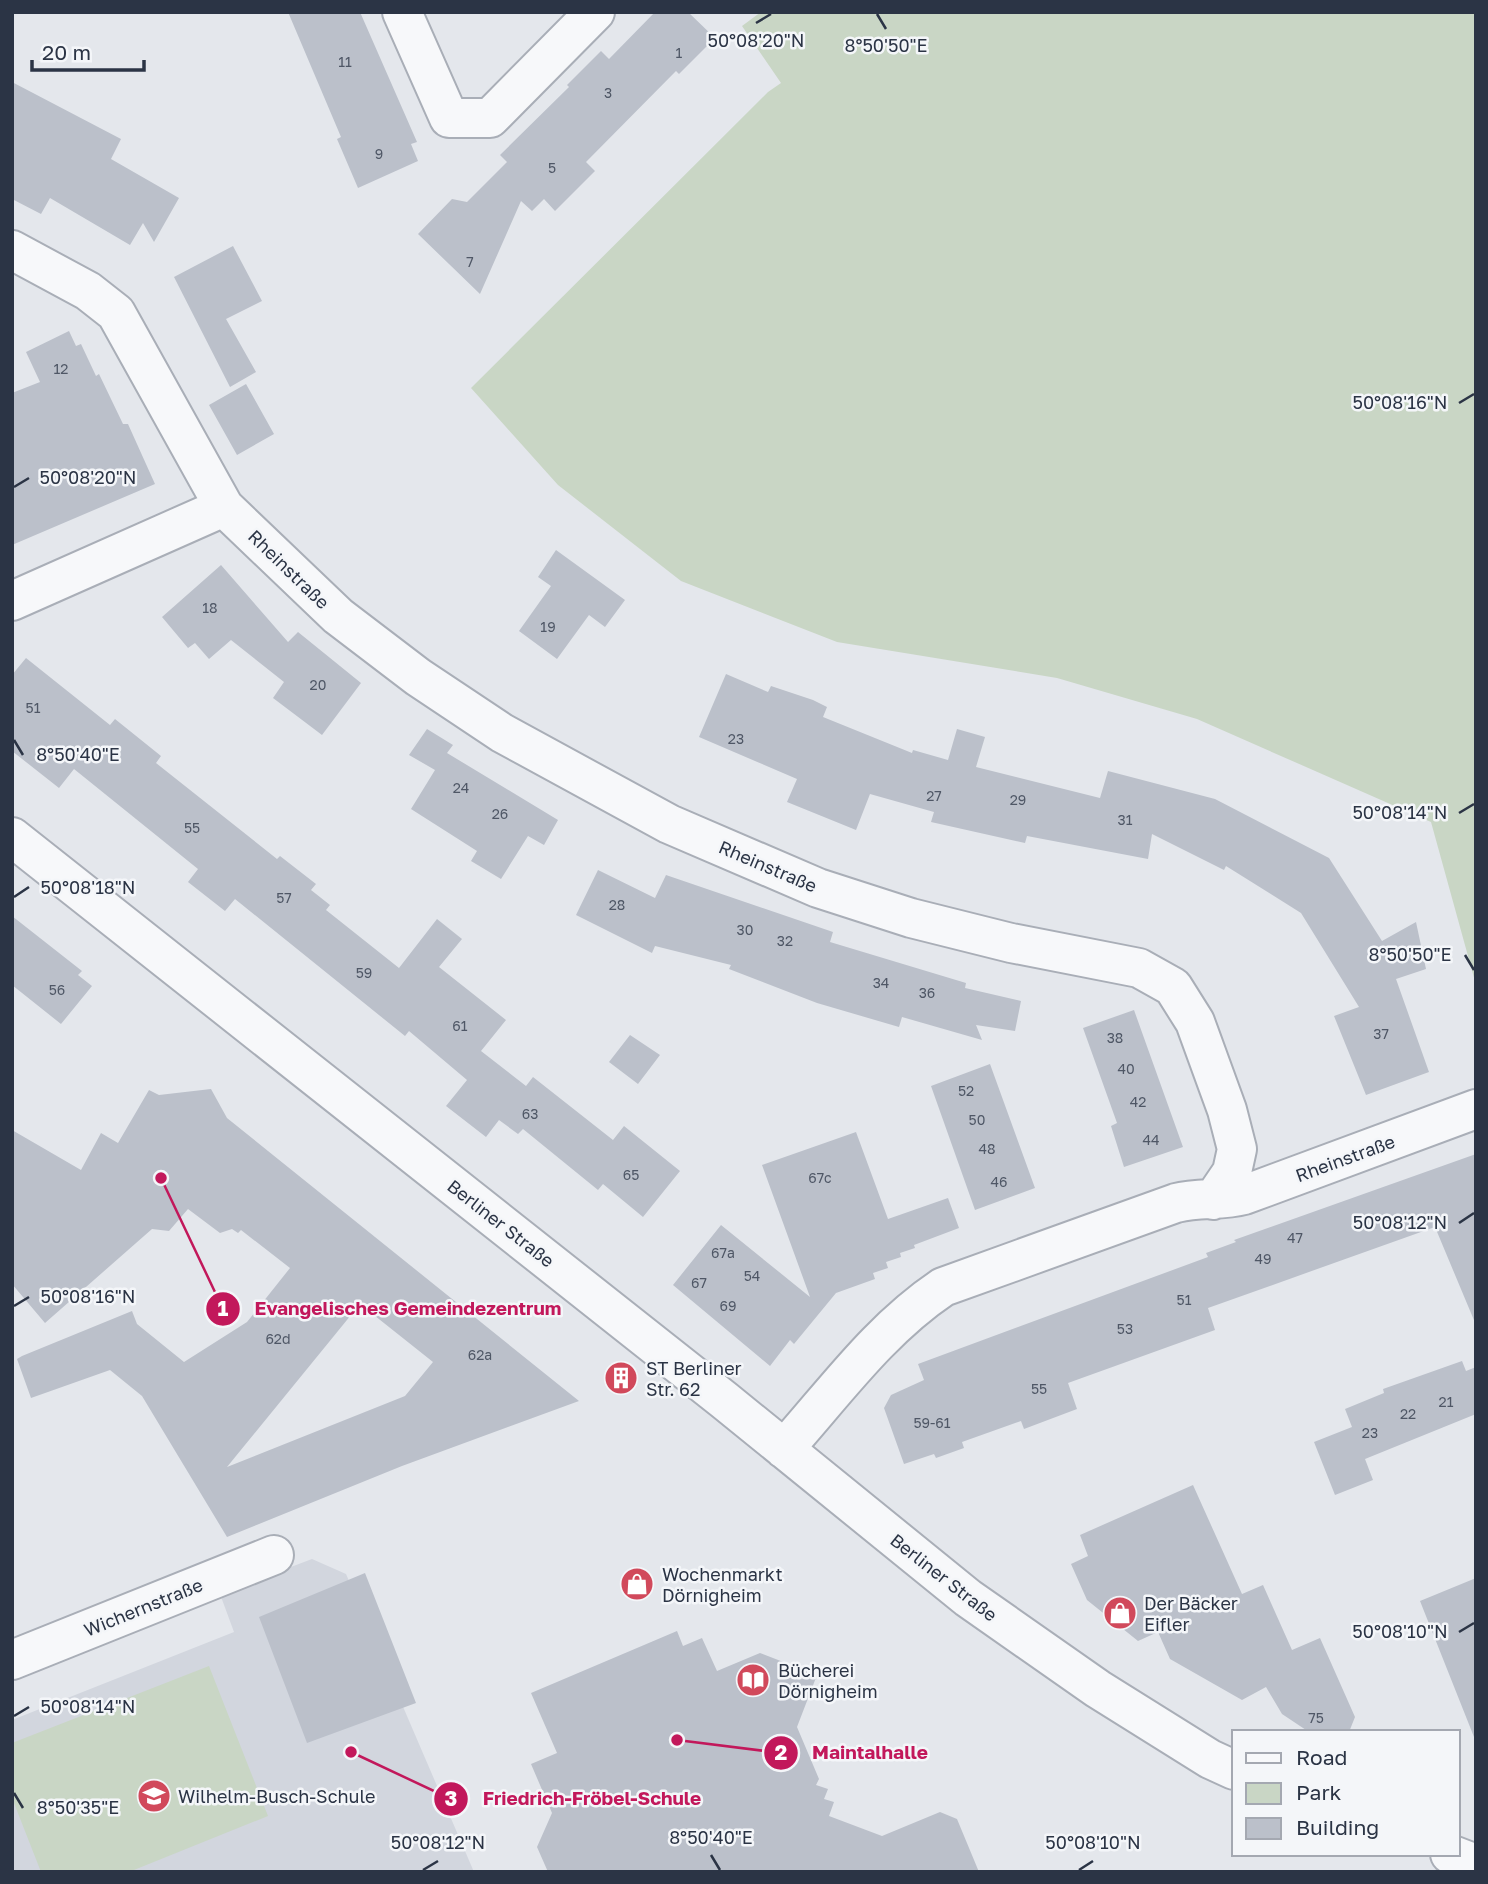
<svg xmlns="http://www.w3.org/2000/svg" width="1488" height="1884" viewBox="0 0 1488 1884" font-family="'Golos Text',sans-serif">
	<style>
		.built { fill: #d2d6de }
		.green { fill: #c9d6c5 }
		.building { fill: #bbc0ca; fill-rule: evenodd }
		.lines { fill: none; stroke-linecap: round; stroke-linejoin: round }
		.minor-casing { stroke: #a9aeb7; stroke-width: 42 }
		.minor { stroke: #f7f8fa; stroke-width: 38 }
		.ticks { fill: none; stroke: #2b3445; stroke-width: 2.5 }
		.labels { text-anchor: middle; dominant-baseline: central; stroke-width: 5; stroke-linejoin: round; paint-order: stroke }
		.number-label { font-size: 14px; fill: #4f5766 }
		.street-label { font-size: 18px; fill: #2b3445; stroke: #f4f6f9 }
		.poi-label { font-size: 18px; fill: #2b3445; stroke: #f4f6f9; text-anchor: start }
		.ticks-label { font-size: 18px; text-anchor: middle; fill: #2b3445; stroke: #f4f6f9; stroke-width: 5; stroke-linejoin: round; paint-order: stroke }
		.leader { fill: none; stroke: #c2185b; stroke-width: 2.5 }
		.callout-dot { fill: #c2185b; stroke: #f4f6f9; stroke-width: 2.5 }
		.mark-label { font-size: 21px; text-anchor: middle; font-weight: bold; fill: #fff }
		.callout-label { font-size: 19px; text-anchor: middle; font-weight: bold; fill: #c2185b; stroke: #f4f6f9; stroke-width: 5; stroke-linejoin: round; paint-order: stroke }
	</style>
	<rect width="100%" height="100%" fill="#e4e7ec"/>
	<path class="built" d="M 312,1559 L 346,1574 L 474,1872 L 12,1872 L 12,1720 L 234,1632 L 220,1594 Z"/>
	<path class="green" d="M 761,12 L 1476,12 L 1476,985 L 1431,822 L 1197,719 L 1057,678 L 837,642 L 681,581 L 558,485 L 471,388 L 768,92 L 781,83 L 742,26 Z
		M 209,1666 L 268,1816 L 129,1872 L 41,1872 L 12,1798 L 12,1743 Z"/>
	<path class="building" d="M 288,12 L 360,12 L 417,142 L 411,144 L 418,161 L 358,188 L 337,139 L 341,137 Z
		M 655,12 L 688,12 L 715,38 L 679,74 L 676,71 L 586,162 L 595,171 L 555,211 L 544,199 L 532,211 L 521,201 L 480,294 L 418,234 L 452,199 L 467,202 L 507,162 L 500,155 L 569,87 L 567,85 L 601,51 L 609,59 Z
		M 12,82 L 121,139 L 111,159 L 179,198 L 154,242 L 143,223 L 130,245 L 50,198 L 41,214 L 12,199 Z
		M 233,246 L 262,301 L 226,319 L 256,372 L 230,387 L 174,277 Z
		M 69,331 L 76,346 L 81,344 L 96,376 L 99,374 L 123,424 L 128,424 L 155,484 L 12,545 L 12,393 L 40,382 L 26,352 Z
		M 246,384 L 274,434 L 237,455 L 209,405 Z
		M 556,550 L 625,600 L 605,627 L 589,615 L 557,659 L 519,631 L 551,586 L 538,577 Z
		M 221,565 L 288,642 L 298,632 L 361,683 L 322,735 L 273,698 L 284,682 L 231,640 L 209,659 L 195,643 L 188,648 L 162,617 Z
		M 26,658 L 110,725 L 115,719 L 161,756 L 156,763 L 277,859 L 280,856 L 316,884 L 311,890 L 330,905 L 326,910 L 399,968 L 437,919 L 462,939 L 439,967 L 506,1020 L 481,1051 L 526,1086 L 533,1077 L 613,1140 L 624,1126 L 680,1171 L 643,1217 L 603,1184 L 598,1190 L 523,1129 L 518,1134 L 499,1120 L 486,1137 L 446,1106 L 467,1080 L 409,1031 L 405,1036 L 235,899 L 225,911 L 188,882 L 198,869 L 74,769 L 59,788 L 12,751 L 12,675 Z
		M 726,674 L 768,692 L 771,686 L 813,700 L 827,707 L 823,717 L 912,753 L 913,750 L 948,760 L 957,729 L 985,737 L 976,767 L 1100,798 L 1108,771 L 1215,799 L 1329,858 L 1382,941 L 1416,922 L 1426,969 L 1396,979 L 1429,1072 L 1366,1095 L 1334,1016 L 1359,1007 L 1301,913 L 1226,866 L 1224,870 L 1152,834 L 1148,859 L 1027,836 L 1025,843 L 931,822 L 934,812 L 870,794 L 856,830 L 787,802 L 797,779 L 699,737 Z
		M 427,729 L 453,745 L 447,753 L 558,820 L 544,845 L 528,836 L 501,879 L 471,861 L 477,851 L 411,809 L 435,770 L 409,755 Z
		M 598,870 L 655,898 L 666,875 L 833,932 L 830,942 L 966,983 L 965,988 L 1021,1001 L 1015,1031 L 976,1025 L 982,1040 L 902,1017 L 899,1027 L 817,1003 L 729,969 L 731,965 L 655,946 L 652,953 L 576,915 Z
		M 12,916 L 82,971 L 78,975 L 92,986 L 61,1024 L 12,985 Z
		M 1134,1010 L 1183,1147 L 1124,1167 L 1111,1126 L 1117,1123 L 1083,1028 Z
		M 630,1035 L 660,1055 L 638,1084 L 609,1062 Z
		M 990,1064 L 1035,1188 L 975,1210 L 931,1086 Z
		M 211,1089 L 227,1118 L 579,1401 L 402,1466 L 227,1537 L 142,1396 L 110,1370 L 31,1398 L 17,1359 L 22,1356 L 132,1311 L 137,1324 L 184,1362 L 247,1322 L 290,1268 L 241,1230 L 238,1233 L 232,1229 L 220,1233 L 188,1209 L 169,1231 L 152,1229 L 45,1323 L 12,1284 L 12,1130 L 81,1170 L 101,1133 L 118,1143 L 149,1090 L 159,1095 ZM 360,1304 L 433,1362 L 405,1396 L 227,1467 Z
		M 856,1132 L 888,1219 L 948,1198 L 959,1228 L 914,1245 L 915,1248 L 900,1253 L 901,1257 L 886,1262 L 888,1268 L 873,1273 L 875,1279 L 836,1293 L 794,1344 L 790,1340 L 770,1366 L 673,1285 L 721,1225 L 810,1297 L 762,1165 Z
		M 1476,1154 L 1476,1325 L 1435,1227 L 1208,1308 L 1215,1330 L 1068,1383 L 1077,1409 L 1024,1429 L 1021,1421 L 962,1442 L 964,1448 L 936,1458 L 934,1454 L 904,1464 L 884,1408 L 891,1395 L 924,1380 L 918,1364 L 1208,1257 L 1206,1253 L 1236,1242 L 1234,1240 Z
		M 1462,1361 L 1466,1371 L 1476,1367 L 1476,1414 L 1365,1459 L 1373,1480 L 1335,1495 L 1314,1442 L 1352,1427 L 1345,1409 L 1384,1393 L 1383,1389 Z
		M 1193,1485 L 1242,1594 L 1263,1585 L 1292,1650 L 1320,1638 L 1355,1717 L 1349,1732 L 1309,1732 L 1282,1714 L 1266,1687 L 1242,1700 L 1170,1659 L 1158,1632 L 1138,1641 L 1087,1600 L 1071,1564 L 1088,1556 L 1080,1535 Z
		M 365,1573 L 416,1703 L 307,1743 L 259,1617 Z
		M 1476,1578 L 1476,1737 L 1474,1737 L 1420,1601 Z
		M 677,1631 L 683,1646 L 702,1638 L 717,1671 L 760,1653 L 817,1675 L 797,1727 L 819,1779 L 816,1785 L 828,1789 L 824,1799 L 834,1802 L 829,1816 L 882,1836 L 940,1812 L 957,1819 L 979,1872 L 548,1872 L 537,1847 L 552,1813 L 531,1764 L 557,1753 L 531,1693 Z"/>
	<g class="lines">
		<defs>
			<path id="minor" d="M 402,12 L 449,118 L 490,118 L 595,12
				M 12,250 L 88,291 L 116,313 L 224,507 L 338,616 L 418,677 L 502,733 L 669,824 L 818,888 L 911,918 L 1011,943 L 1139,968 L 1173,987 L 1195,1022 L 1227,1110 L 1237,1149 L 1232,1172 L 1213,1200
				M 12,601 L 224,507
				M 12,837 L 724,1400 L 968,1598 L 1098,1689 L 1210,1759 L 1234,1770
				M 784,1449 C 835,1392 879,1330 943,1287 L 1176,1203 C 1199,1197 1221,1201 1244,1195 L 1476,1109
				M 12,1660 L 274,1555
				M 1450,1854 L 1476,1864"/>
		</defs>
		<use href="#minor" class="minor-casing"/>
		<use href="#minor" class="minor"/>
	</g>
	<path class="ticks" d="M 877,14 L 886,29M 756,23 L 771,14M 1459,403 L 1474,394M 14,487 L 29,478M 14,740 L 23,755M 1459,813 L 1474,804M 14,897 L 29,887M 1465,955 L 1474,970M 1459,1223 L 1474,1213M 14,1306 L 29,1297M 1459,1632 L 1474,1623M 14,1716 L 29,1707M 14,1793 L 23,1808M 711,1855 L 720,1870M 423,1870 L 438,1861M 1079,1870 L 1093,1861"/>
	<defs>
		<symbol id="building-disc" viewBox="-11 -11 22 22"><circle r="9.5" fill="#d1495b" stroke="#f4f6f9"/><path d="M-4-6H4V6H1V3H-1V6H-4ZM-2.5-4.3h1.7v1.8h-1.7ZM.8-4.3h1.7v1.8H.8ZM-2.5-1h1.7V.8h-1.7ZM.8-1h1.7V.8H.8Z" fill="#fff"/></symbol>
		<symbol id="shop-disc" viewBox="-11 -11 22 22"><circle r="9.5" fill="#d1495b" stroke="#f4f6f9"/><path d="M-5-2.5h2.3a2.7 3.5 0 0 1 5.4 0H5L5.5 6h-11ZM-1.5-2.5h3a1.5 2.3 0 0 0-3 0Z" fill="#fff"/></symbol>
		<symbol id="library-disc" viewBox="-11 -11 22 22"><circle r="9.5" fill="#d1495b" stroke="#f4f6f9"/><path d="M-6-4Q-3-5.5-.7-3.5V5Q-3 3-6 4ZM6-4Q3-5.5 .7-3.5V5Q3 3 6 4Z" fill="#fff"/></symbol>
		<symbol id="school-disc" viewBox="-11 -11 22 22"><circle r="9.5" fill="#d1495b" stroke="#f4f6f9"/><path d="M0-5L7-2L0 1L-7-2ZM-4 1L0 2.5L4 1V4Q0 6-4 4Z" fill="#fff"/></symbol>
	</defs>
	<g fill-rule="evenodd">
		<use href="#building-disc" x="602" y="1359" width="38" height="38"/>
		<use href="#shop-disc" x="618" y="1565" width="38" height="38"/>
		<use href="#shop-disc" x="1101" y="1594" width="38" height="38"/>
		<use href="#library-disc" x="734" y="1661" width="38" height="38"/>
		<use href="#school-disc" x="135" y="1777" width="38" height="38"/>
	</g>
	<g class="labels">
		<g class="number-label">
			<text x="679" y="52">1</text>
			<text x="345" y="61">11</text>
			<text x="608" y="92">3</text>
			<text x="379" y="153">9</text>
			<text x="552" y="167">5</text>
			<text x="470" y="261">7</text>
			<text x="61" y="368">12</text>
			<text x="210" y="607">18</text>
			<text x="548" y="626">19</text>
			<text x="318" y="684">20</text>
			<text x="33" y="707">51</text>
			<text x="736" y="738">23</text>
			<text x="461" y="787">24</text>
			<text x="934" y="795">27</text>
			<text x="1018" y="799">29</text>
			<text x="500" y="813">26</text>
			<text x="1125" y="819">31</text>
			<text x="192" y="827">55</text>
			<text x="284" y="897">57</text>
			<text x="617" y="904">28</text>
			<text x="745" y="929">30</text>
			<text x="785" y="940">32</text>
			<text x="364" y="972">59</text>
			<text x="881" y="982">34</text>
			<text x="57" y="989">56</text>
			<text x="927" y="992">36</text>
			<text x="460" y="1025">61</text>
			<text x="1381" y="1033">37</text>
			<text x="1115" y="1037">38</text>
			<text x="1126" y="1068">40</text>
			<text x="966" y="1090">52</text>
			<text x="1138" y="1101">42</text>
			<text x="530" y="1113">63</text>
			<text x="977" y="1119">50</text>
			<text x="1151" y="1139">44</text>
			<text x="987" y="1148">48</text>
			<text x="631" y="1174">65</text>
			<text x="820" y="1177">67c</text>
			<text x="999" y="1181">46</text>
			<text x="1295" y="1237">47</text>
			<text x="723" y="1252">67a</text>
			<text x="1263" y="1258">49</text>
			<text x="752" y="1275">54</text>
			<text x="699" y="1282">67</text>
			<text x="1184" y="1299">51</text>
			<text x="728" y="1305">69</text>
			<text x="1125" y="1328">53</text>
			<text x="278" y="1338">62d</text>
			<text x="480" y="1354">62a</text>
			<text x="1039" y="1388">55</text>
			<text x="1446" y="1401">21</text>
			<text x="1408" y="1413">22</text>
			<text x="932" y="1422">59-61</text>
			<text x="1370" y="1432">23</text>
			<text x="1316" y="1717">75</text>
		</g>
		<g class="street-label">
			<text transform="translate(289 569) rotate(44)">Rheinstraße</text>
			<text transform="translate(768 866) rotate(23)">Rheinstraße</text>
			<text transform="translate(1345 1158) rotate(-20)">Rheinstraße</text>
			<text transform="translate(501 1223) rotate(38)">Berliner Straße</text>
			<text transform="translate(944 1577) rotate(38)">Berliner Straße</text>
			<text transform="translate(143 1607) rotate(-22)">Wichernstraße</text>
		</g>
		<g class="poi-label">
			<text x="646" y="1368">ST Berliner<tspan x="646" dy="21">Str. 62</tspan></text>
			<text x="662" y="1574">Wochenmarkt<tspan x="662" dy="21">Dörnigheim</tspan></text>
			<text x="1144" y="1603">Der Bäcker<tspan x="1144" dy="21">Eifler</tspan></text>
			<text x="778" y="1670">Bücherei<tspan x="778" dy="21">Dörnigheim</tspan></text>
			<text x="178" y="1796">Wilhelm-Busch-Schule</text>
		</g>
	</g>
	<g class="ticks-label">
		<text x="756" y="47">50°08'20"N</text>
		<text x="886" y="52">8°50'50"E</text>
		<text x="1400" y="409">50°08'16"N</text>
		<text x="88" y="484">50°08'20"N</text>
		<text x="78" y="761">8°50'40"E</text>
		<text x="1400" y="819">50°08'14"N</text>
		<text x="88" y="894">50°08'18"N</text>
		<text x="1410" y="961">8°50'50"E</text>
		<text x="1400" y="1229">50°08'12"N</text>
		<text x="88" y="1303">50°08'16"N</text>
		<text x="1400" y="1638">50°08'10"N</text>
		<text x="88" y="1713">50°08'14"N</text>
		<text x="78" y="1814">8°50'35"E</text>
		<text x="711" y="1844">8°50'40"E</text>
		<text x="438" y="1849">50°08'12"N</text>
		<text x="1093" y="1849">50°08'10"N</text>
	</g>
	<path class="leader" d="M161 1178L223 1309M677 1740L781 1753M351 1752L451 1799"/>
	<g class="callout-dot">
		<circle cx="161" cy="1178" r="7"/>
		<circle cx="677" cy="1740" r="7"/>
		<circle cx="351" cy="1752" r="7"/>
		<circle cx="223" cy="1309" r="18"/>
		<circle cx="781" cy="1753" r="18"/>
		<circle cx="451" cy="1799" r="18"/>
	</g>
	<g class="mark-label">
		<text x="223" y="1316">1</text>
		<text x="781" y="1760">2</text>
		<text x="451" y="1806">3</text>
	</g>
	<g class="callout-label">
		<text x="408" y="1315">Evangelisches Gemeindezentrum</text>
		<text x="870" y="1759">Maintalhalle</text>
		<text x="592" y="1805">Friedrich-Fröbel-Schule</text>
	</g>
	<rect width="1488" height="1884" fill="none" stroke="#2b3445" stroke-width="28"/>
	<rect x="1232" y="1730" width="228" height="126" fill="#f4f6f9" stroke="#a4a8b1" stroke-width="2"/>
	<rect x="1246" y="1753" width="35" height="10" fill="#f7f8fa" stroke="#a4a8b1" stroke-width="2"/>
	<text x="1296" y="1765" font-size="21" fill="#2b3445">Road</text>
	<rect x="1246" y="1783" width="35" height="21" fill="#c9d6c5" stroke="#a4a8b1" stroke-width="2"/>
	<text x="1296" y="1800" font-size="21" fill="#2b3445">Park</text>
	<rect x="1246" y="1818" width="35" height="21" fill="#bbc0ca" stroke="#a4a8b1" stroke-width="2"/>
	<text x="1296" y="1835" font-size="21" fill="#2b3445">Building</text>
	<path d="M32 60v10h112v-10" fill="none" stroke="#2b3445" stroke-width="3.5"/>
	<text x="42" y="60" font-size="21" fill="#2b3445" stroke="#f4f6f9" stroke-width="5" paint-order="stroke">20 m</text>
</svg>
